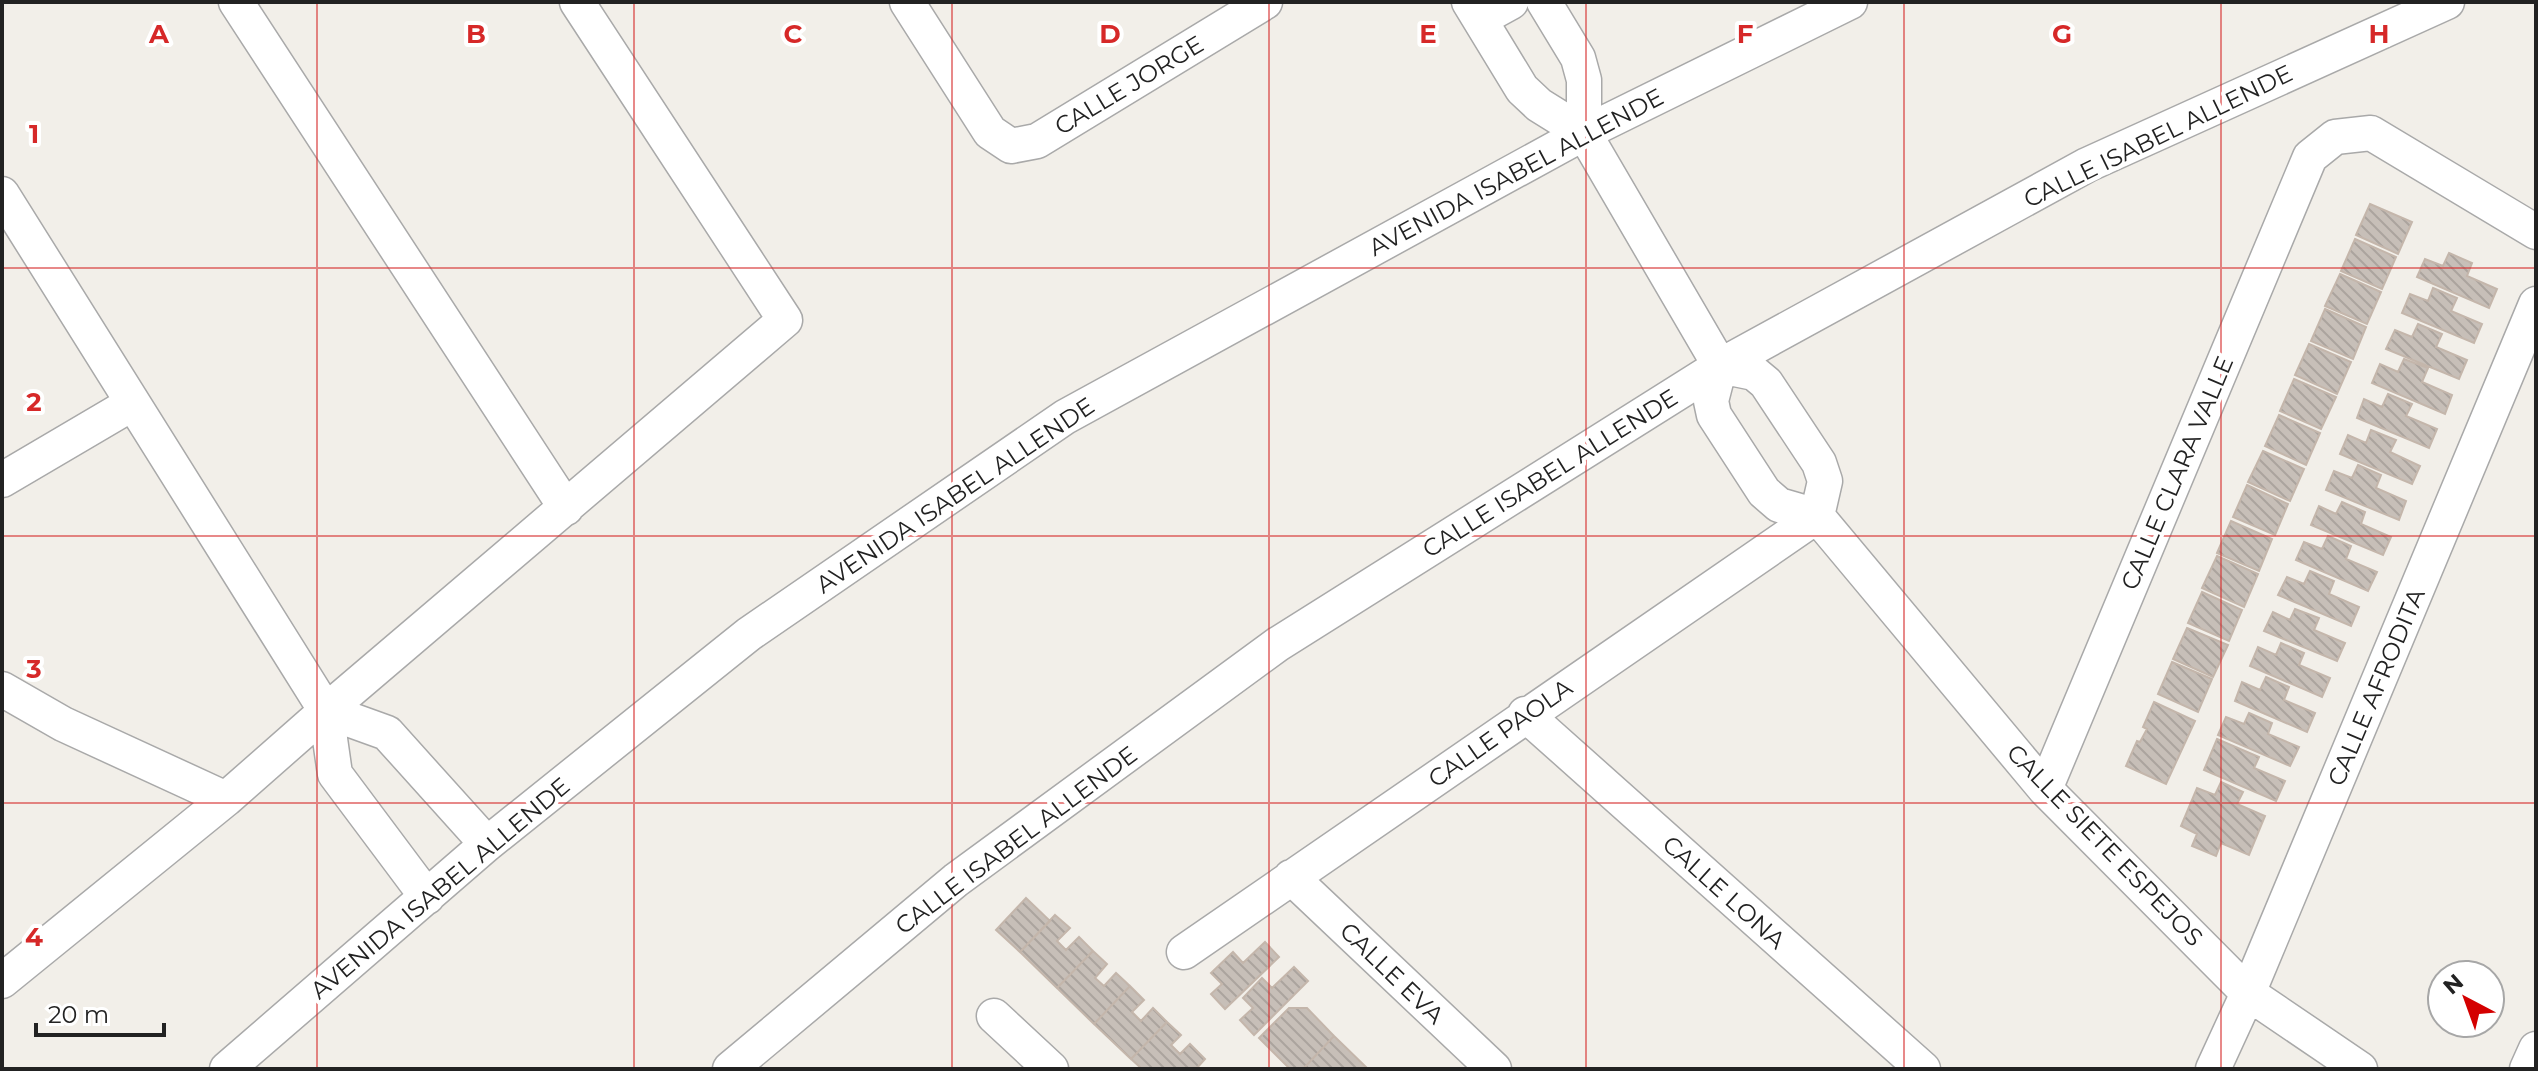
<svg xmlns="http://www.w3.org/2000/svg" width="2538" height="1071" viewBox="0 0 2538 1071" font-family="Montserrat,sans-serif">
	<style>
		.building { fill: url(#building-back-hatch); stroke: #c4b6ab; stroke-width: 2 }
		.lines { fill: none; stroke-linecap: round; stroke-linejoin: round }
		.street-casing { stroke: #a9a9a9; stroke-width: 37 }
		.street { stroke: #fff; stroke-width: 34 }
		.grid { fill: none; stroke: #d62828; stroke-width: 2; stroke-opacity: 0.55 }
		.labels { text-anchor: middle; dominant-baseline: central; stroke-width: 8; stroke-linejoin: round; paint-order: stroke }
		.street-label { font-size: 24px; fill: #222; stroke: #fff }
		.grid-label { font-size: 26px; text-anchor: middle; font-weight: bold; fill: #d62828; stroke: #fff; stroke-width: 8; stroke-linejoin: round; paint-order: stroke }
	</style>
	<defs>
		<pattern id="building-back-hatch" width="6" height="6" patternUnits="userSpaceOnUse" patternTransform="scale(2)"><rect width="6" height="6" fill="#c7bfb8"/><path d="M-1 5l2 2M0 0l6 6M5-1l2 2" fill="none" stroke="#aba49e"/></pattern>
	</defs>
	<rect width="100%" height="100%" fill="#f2efe9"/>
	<path class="building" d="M 2370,204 L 2412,222 L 2398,254 L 2356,235 Z
		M 2355,239 L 2396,257 L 2382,289 L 2341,271 Z
		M 2449,253 L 2472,263 L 2467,276 L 2497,289 L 2489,308 L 2417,277 L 2425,259 L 2443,266 Z
		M 2340,274 L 2381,292 L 2367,324 L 2325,306 Z
		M 2433,288 L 2457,298 L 2451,311 L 2482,324 L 2474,343 L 2402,313 L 2410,294 L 2428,301 Z
		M 2325,309 L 2366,327 L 2353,359 L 2311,341 Z
		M 2418,324 L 2442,334 L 2436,347 L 2467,360 L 2459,379 L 2386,349 L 2395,330 L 2412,337 Z
		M 2309,344 L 2351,362 L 2337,394 L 2295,375 Z
		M 2404,359 L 2428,368 L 2422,382 L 2452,395 L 2445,414 L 2372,383 L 2380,364 L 2398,372 Z
		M 2294,379 L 2336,397 L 2321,429 L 2280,411 Z
		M 2388,394 L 2412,404 L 2406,416 L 2437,429 L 2429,448 L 2357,418 L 2364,399 L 2382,407 Z
		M 2279,415 L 2320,433 L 2306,465 L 2265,446 Z
		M 2371,430 L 2396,440 L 2390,452 L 2420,466 L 2412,484 L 2340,454 L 2348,435 L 2366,443 Z
		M 2263,451 L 2304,469 L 2290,501 L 2248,482 Z
		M 2358,465 L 2381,475 L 2376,488 L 2406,501 L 2399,520 L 2326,490 L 2334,471 L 2352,478 Z
		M 2247,485 L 2288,504 L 2275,535 L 2233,517 Z
		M 2342,502 L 2365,512 L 2361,524 L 2391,537 L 2383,555 L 2311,525 L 2319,506 L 2336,514 Z
		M 2231,521 L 2272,539 L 2259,571 L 2217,553 Z
		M 2328,536 L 2351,546 L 2346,559 L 2377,572 L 2368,591 L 2296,560 L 2304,542 L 2322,549 Z
		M 2217,556 L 2258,574 L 2244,607 L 2202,588 Z
		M 2310,571 L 2334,581 L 2329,594 L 2359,607 L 2351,626 L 2278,595 L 2287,577 L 2304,584 Z
		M 2202,592 L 2242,610 L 2229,641 L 2188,623 Z
		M 2295,609 L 2319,618 L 2314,630 L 2345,643 L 2337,661 L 2264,631 L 2273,612 L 2290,620 Z
		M 2187,628 L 2228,645 L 2213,677 L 2173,659 Z
		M 2281,643 L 2304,653 L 2299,665 L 2330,678 L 2322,697 L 2250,666 L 2258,647 L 2276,655 Z
		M 2172,662 L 2212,679 L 2198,712 L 2158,694 Z
		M 2266,677 L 2289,687 L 2284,700 L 2315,713 L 2307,732 L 2235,701 L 2242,682 L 2260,690 Z
		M 2154,702 L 2195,721 L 2166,784 L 2126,766 L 2137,741 L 2140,742 L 2147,729 L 2143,727 Z
		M 2249,713 L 2272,723 L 2268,734 L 2299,747 L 2290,766 L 2218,735 L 2226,717 L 2244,724 Z
		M 2217,739 L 2259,757 L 2254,768 L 2285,781 L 2276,801 L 2204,770 Z
		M 2221,782 L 2243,792 L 2237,804 L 2265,816 L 2249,855 L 2221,843 L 2216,856 L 2192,846 L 2197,834 L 2181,826 L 2197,788 L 2215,795 Z
		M 1026,898 L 1050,921 L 1020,952 L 996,930 Z
		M 1055,915 L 1070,928 L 1057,941 L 1066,950 L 1079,937 L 1093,951 L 1057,988 L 1020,952 Z
		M 1265,942 L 1279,957 L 1225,1009 L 1211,994 L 1222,984 L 1211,973 L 1233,952 L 1243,963 Z
		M 1093,951 L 1107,964 L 1095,978 L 1104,986 L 1116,973 L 1130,986 L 1094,1024 L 1057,988 Z
		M 1294,967 L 1308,981 L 1254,1035 L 1240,1020 L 1253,1008 L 1243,998 L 1262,978 L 1272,988 Z
		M 1130,986 L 1144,1000 L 1132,1012 L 1141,1021 L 1153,1008 L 1167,1022 L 1131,1059 L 1094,1024 Z
		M 1289,1008 L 1307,1008 L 1334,1036 L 1303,1069 L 1290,1069 L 1259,1038 Z
		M 1167,1022 L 1181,1035 L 1171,1045 L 1180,1054 L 1190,1044 L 1205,1059 L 1196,1069 L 1142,1069 L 1131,1059 Z
		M 1334,1036 L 1368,1069 L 1303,1069 Z"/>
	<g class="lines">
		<defs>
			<path id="street" d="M 236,2 L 566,508
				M 907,2 L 990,132 L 1011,146 L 1037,141 L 1265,2
				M 1469,2 L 1522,89 L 1539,105 L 1584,133 L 1720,366 L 1711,401 L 1714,415 L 1764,492 L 1779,505 L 1817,516 L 2045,789 L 2248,993 L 2360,1069
				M 1544,2 L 1578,58 L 1584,80 L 1584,133
				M 1480,19 L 1511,2
				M 2,194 L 326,711 L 335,774 L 427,897
				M 1720,366 L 1754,373 L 1766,383 L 1819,463 L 1825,481 L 1817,516
				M 2,480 L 133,403
				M 2,689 L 63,724 L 226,799
				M 326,711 L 387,733 L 487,844
				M 1525,714 L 1923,1069
				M 2045,789 L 2310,157 L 2335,137 L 2371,133 L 2536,232
				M 1291,877 L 1494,1069
				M 1184,952 L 1817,516
				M 2,981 L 226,799 L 326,711 L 785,320 L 577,2
				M 994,1016 L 1051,1069
				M 227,1069 L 487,844 L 749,634 L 1065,417 L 1584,133 L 1850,2
				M 730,1069 L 956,880 L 1278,644 L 1720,366 L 2087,165 L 2447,2
				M 2213,1069 L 2248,993 L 2536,304
				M 2527,1069 L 2536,1049"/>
		</defs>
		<use href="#street" class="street-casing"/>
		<use href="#street" class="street"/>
	</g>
	<path class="grid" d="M 317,2 L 317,1069M 634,2 L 634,1069M 952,2 L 952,1069M 1269,2 L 1269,1069M 1586,2 L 1586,1069M 1904,2 L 1904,1069M 2221,2 L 2221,1069M 2,268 L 2536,268M 2,536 L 2536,536M 2,803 L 2536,803"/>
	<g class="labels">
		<g class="street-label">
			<text transform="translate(1129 85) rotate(-31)">CALLE JORGE</text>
			<text transform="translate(2158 136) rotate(-26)">CALLE ISABEL ALLENDE</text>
			<text transform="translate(1516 172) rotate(-28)">AVENIDA ISABEL ALLENDE</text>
			<text transform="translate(1550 473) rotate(-32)">CALLE ISABEL ALLENDE</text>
			<text transform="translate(2177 473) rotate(-67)">CALLE CLARA VALLE</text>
			<text transform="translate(955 495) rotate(-34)">AVENIDA ISABEL ALLENDE</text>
			<text transform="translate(2376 687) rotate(-67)">CALLE AFRODITA</text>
			<text transform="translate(1500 733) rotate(-35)">CALLE PAOLA</text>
			<text transform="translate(1016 840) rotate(-37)">CALLE ISABEL ALLENDE</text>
			<text transform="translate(2105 845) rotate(46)">CALLE SIETE ESPEJOS</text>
			<text transform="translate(440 888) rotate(-40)">AVENIDA ISABEL ALLENDE</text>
			<text transform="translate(1724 892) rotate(42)">CALLE LONA</text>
			<text transform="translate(1392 973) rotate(44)">CALLE EVA</text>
		</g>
	</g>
	<g class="grid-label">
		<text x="159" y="43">A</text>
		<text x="476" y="43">B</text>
		<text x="793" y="43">C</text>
		<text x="1110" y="43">D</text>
		<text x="1428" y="43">E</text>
		<text x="1745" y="43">F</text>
		<text x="2062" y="43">G</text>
		<text x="2379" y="43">H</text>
		<text x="34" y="143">1</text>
		<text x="34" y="411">2</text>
		<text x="34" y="678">3</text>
		<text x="34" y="946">4</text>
	</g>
	<rect width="2538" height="1071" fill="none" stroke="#222222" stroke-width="8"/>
	<g transform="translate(2466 999) rotate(319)"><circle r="38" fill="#ffffff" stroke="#a7a7a7" stroke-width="2"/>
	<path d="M0-6L14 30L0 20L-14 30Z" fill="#d40000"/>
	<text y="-12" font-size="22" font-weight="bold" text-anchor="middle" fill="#222222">N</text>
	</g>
	<path d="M36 1023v12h128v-12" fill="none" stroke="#222222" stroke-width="4"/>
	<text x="48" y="1023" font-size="24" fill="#222222" stroke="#ffffff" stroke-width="6" paint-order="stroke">20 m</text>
</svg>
